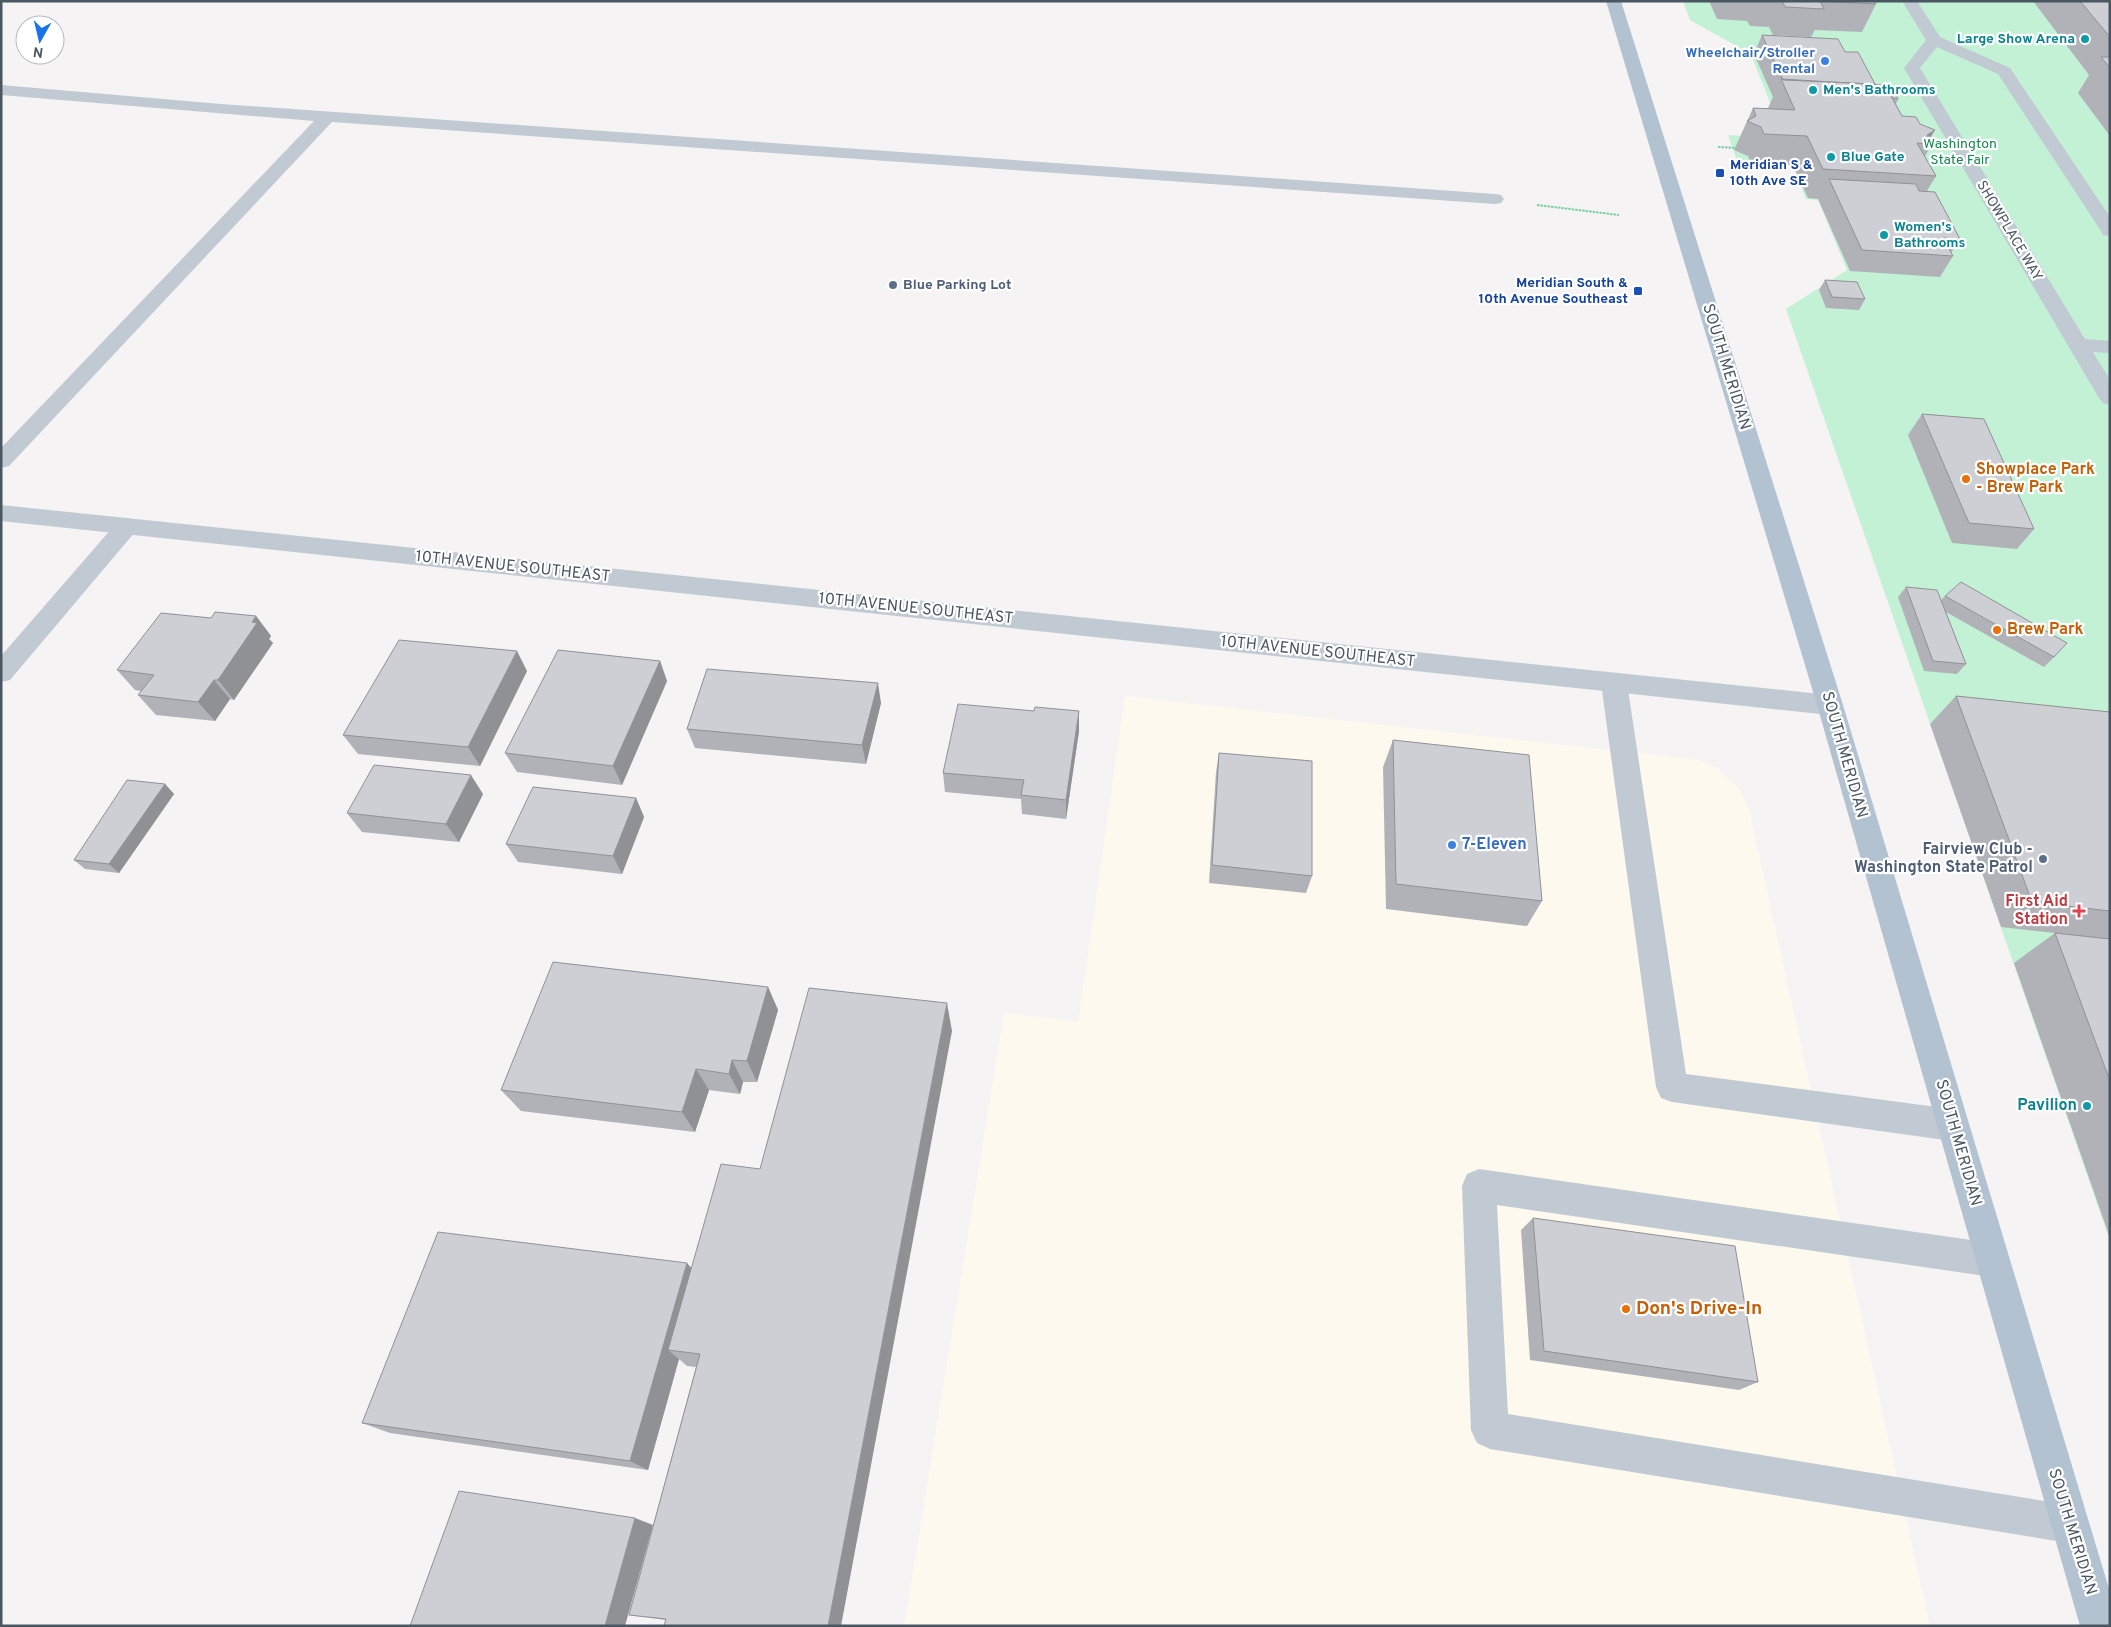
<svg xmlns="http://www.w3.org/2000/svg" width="2111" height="1627" viewBox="0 0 2111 1627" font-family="Overpass,sans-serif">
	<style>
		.commercial { fill: #fdf9ef }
		.green { fill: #c3f1d5 }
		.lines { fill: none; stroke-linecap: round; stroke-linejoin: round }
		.path { stroke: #7ad0a6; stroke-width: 2; stroke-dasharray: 2.5 1; stroke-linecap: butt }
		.service { fill: #c1cad2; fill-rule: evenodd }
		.pedestrian { fill: #c1cad2; fill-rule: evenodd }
		.minor { fill: #c1cad2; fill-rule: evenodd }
		.primary { fill: #b3c2d1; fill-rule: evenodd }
		.wall { fill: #b0b2b7 }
		.shaded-wall { fill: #909195 }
		.building { fill: #cdcfd5; stroke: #909195 }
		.culture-dot { fill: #0f9aa8; stroke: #fff; stroke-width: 2 }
		.shop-dot { fill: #3f7fe0; stroke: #fff; stroke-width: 2 }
		.transit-dot { fill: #1a4fb4; stroke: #fff; stroke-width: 2 }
		.service-dot { fill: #5c6f8a; stroke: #fff; stroke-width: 2 }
		.food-dot { fill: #e8710a; stroke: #fff; stroke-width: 2 }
		.health-dot { fill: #e0444e; stroke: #fff; stroke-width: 2 }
		.labels { text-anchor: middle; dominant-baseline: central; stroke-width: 4.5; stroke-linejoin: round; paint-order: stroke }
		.far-culture-label { font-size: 14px; font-weight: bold; fill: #0d838f; stroke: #fff; text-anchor: start }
		.far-shop-label { font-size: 14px; font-weight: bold; fill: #366cbe; stroke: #fff; text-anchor: end }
		.far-park-label { font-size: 14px; fill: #17864f; stroke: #fff }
		.far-transit-label { font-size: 14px; font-weight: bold; fill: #164399; stroke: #fff; text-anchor: start }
		.far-street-label { font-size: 14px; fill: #4a5661; stroke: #fff }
		.far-service-label { font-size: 14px; font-weight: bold; fill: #4e5e75; stroke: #fff; text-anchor: start }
		.street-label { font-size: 16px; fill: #4a5661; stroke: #fff }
		.food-label { font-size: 16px; font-weight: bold; fill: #c56008; stroke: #fff; text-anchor: start }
		.shop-label { font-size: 16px; font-weight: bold; fill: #366cbe; stroke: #fff; text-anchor: start }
		.service-label { font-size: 16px; font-weight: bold; fill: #4e5e75; stroke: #fff; text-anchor: end }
		.health-label { font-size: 16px; font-weight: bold; fill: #be3a42; stroke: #fff; text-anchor: end }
		.culture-label { font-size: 16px; font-weight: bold; fill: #0d838f; stroke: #fff; text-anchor: end }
		.near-food-label { font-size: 19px; font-weight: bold; fill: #c56008; stroke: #fff; text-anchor: start }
	</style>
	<rect width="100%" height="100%" fill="#f5f3f3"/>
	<path class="commercial" d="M 1125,696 L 1699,760 L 1717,768 L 1739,788 L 1749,809 L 1930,1626 L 904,1626 L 1004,1013 L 1078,1022 Z"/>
	<path class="green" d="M 1683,1 L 2110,1 L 2110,1241 L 1786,309 L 1847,270 L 1818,200 L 1806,199 L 1793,166 L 1738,163 L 1728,135 L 1778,138 L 1766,108 L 1772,108 L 1751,54 L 1690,20 Z"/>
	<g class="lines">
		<path class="path" d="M 1718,147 L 1738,148
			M 1537,205 L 1619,215"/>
		<path class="service" d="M 1,85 L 221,104 L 1495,194 L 1501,195 L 1504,199 L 1501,203 L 1495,204 L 332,122 L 9,466 L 1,468 L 1,448 L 314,121 L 1,95 Z
			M 127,518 L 135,520 L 139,526 L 135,532 L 10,680 L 1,682 L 1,656 L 119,520 Z
			M 1614,673 L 1623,676 L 1627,683 L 1686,1074 L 1952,1109 L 1963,1114 L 1968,1125 L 1963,1136 L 1952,1141 L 1672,1102 L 1661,1098 L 1656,1087 L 1601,683 L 1605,676 Z
			M 1479,1169 L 1992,1243 L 2004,1248 L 2009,1260 L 2004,1272 L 1992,1277 L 1497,1205 L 1508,1414 L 2069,1505 L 2083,1510 L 2088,1524 L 2083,1538 L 2069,1543 L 1490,1449 L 1477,1443 L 1471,1430 L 1462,1186 L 1467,1174 Z"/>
		<path class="pedestrian" d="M 1902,1 L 1917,1 L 1940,37 L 2010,68 L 2110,217 L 2110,236 L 2103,235 L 2101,231 L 1998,74 L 1937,47 L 1920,68 L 2085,339 L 2110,341 L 2110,353 L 2093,352 L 2110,380 L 2110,405 L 2103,403 L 2099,398 L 1904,68 L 1926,40 Z"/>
		<path class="minor" d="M 1,505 L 1830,695 L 1839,698 L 1843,705 L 1839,712 L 1830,715 L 1,521 Z"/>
		<path class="primary" d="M 1606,1 L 1621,1 L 1843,705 L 2110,1592 L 2110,1626 L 2080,1626 L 1817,705 Z"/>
	</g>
	<path class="wall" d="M 1709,1 L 1874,1 L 1876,4 L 1862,32 L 1815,30 L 1811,37 L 1773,35 L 1769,27 L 1750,26 L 1747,21 L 1717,19 Z
		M 2033,1 L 2110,1 L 2110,136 L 2078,93 L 2089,75 Z
		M 1762,35 L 1845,52 L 1875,84 L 1886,87 L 1898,99 L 1896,104 L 1902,116 L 1929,139 L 1932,144 L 1925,156 L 1936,176 L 1927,191 L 1960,239 L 1951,253 L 1953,256 L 1940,277 L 1850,271 L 1818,199 L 1808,198 L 1793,165 L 1751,163 L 1748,156 L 1734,150 L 1753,108 L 1768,108 L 1773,97 L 1754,54 Z
		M 1825,280 L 1865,299 L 1859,310 L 1826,308 L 1819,290 Z
		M 1922,414 L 2034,529 L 2017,549 L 1952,543 L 1908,435 Z
		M 1906,587 L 1941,600 L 1945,596 L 2054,657 L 2044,667 L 1946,612 L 1966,664 L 1957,674 L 1924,671 L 1898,597 Z
		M 256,616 L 271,636 L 269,639 L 273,643 L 234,700 L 230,699 L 215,721 L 156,715 L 138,695 L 141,691 L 135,690 L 117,670 L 211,618 Z
		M 660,661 L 667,681 L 622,785 L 517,772 L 505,753 Z
		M 527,671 L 480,766 L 358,754 L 343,735 Z
		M 1956,696 L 2110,712 L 2110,939 L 2001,927 L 1930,724 Z
		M 881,703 L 866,764 L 695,748 L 687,729 Z
		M 1034,711 L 1079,731 L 1066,819 L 1022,814 L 1021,799 L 945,792 L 943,773 Z
		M 1393,740 L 1542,901 L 1527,926 L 1386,909 L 1383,767 Z
		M 1219,753 L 1312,876 L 1306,893 L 1209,883 L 1216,772 Z
		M 165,784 L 174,794 L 119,873 L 85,869 L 74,860 Z
		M 483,794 L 459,842 L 362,832 L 347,813 Z
		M 636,798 L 644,817 L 622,874 L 518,862 L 506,844 Z
		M 2055,933 L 2110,939 L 2110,1238 L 2014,963 Z
		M 768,987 L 778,1010 L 757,1082 L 743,1082 L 740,1094 L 709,1090 L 695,1132 L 521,1111 L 501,1090 Z
		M 952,1031 L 666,1620 L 629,1615 L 696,1367 L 687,1366 L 679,1359 L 648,1470 L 390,1433 L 362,1423 L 691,1268 L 760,1169 Z
		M 1533,1218 L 1758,1382 L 1739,1390 L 1530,1360 L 1521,1230 Z"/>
	<path class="shaded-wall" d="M 1935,130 L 1927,143 L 1927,135 Z
		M 256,616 L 271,636 L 269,639 L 273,643 L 234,700 L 218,680 Z
		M 517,651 L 527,671 L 480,766 L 468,747 Z
		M 660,661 L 667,681 L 622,785 L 613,766 Z
		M 214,680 L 230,699 L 215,721 L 198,702 Z
		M 878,683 L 881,703 L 866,764 L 862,745 Z
		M 1079,711 L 1079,731 L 1066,819 L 1066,800 Z
		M 471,775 L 483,794 L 459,842 L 446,824 Z
		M 165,784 L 174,794 L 119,873 L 109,864 Z
		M 636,798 L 644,817 L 622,874 L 613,856 Z
		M 768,987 L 778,1010 L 757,1082 L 747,1061 Z
		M 947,1003 L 952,1031 L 841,1626 L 828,1626 Z
		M 732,1060 L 743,1082 L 740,1094 L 729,1074 Z
		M 696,1069 L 709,1090 L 695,1132 L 682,1112 Z
		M 687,1263 L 701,1279 L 668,1350 L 679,1359 L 648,1470 L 630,1461 Z
		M 635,1518 L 653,1525 L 625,1626 L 605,1626 Z"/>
	<path class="building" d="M 1782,1 L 1874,1 L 1876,4 L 1820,1 L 1824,9 L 1785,7 Z
		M 2080,1 L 2110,1 L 2110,37 Z
		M 1762,35 L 1838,39 L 1845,52 L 1858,52 L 1875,84 L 1783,80 Z
		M 2101,57 L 2110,57 L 2110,68 Z
		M 1781,79 L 1885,85 L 1902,116 L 1916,117 L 1920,124 L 1935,130 L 1927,135 L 1932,144 L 1917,143 L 1936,176 L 1823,169 L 1807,136 L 1764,134 L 1761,127 L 1747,121 L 1756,116 L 1753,108 L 1795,110 Z
		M 1886,87 L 1892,87 L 1898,99 L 1893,98 Z
		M 1829,179 L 1916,184 L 1919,191 L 1935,192 L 1960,239 L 1943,238 L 1953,256 L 1862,250 Z
		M 1825,280 L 1857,282 L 1865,299 L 1832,297 Z
		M 1922,414 L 1984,419 L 2034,529 L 1969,523 Z
		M 1961,582 L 2067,643 L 2054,657 L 1945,596 Z
		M 1906,587 L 1937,590 L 1966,664 L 1933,661 Z
		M 215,612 L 256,616 L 252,622 L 257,623 L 218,680 L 214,680 L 198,702 L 138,695 L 154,675 L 117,670 L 161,613 L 211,618 Z
		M 399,640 L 517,651 L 468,747 L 343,735 Z
		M 558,650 L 660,661 L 613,766 L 505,753 Z
		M 707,669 L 878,683 L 862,745 L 687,729 Z
		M 1956,696 L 2110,712 L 2110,911 L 2032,902 Z
		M 958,704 L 1034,711 L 1035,707 L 1079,711 L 1066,800 L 1021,795 L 1024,780 L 943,773 Z
		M 1393,740 L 1529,755 L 1542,901 L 1396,884 Z
		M 1219,753 L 1312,761 L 1312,876 L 1212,865 Z
		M 374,765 L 471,775 L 446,824 L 347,813 Z
		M 127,780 L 165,784 L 109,864 L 74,860 Z
		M 533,787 L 636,798 L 613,856 L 506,844 Z
		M 2055,933 L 2110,939 L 2110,1081 Z
		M 553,962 L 768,987 L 747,1061 L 732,1060 L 729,1074 L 696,1069 L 682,1112 L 501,1090 Z
		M 809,988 L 947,1003 L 828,1626 L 664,1626 L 666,1619 L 629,1615 L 700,1354 L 668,1350 L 721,1164 L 760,1169 Z
		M 1533,1218 L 1735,1246 L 1758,1382 L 1544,1351 Z
		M 438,1232 L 687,1263 L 630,1461 L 362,1423 Z
		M 459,1491 L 635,1518 L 605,1626 L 410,1626 Z"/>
	<g class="culture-dot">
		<circle cx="2085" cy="39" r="5"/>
		<circle cx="1813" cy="90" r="5"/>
		<circle cx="1831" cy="157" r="5"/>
		<circle cx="1884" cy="235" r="5"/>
		<circle cx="2087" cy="1106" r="5"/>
	</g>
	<g class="shop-dot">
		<circle cx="1825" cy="61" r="5"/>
		<circle cx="1452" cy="845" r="5"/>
	</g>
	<g class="transit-dot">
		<rect x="1715" y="168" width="10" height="10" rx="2.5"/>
		<rect x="1633" y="286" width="10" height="10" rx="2.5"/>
	</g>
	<g class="service-dot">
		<circle cx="893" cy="285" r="5"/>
		<circle cx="2043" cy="859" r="5"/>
	</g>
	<g class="food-dot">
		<circle cx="1966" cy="479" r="5"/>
		<circle cx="1997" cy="630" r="5"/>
		<circle cx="1626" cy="1309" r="5"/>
	</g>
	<path class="health-dot" d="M2076.5 903.5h5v5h5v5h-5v5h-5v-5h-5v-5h5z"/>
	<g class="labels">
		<g class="far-culture-label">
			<text x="2075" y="39" text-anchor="end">Large Show Arena</text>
			<text x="1823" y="90">Men's Bathrooms</text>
			<text x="1841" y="157">Blue Gate</text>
			<text x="1894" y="227">Women's<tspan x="1894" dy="16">Bathrooms</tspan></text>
		</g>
		<g class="far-shop-label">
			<text x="1815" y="53">Wheelchair/Stroller<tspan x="1815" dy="16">Rental</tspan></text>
		</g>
		<g class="far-park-label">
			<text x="1960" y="144">Washington<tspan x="1960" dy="16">State Fair</tspan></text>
		</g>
		<g class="far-transit-label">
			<text x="1730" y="165">Meridian S &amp;<tspan x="1730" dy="16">10th Ave SE</tspan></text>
			<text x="1628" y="283" text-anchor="end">Meridian South &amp;<tspan x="1628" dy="16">10th Avenue Southeast</tspan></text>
		</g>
		<g class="far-street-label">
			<text transform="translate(2009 231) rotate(59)">SHOWPLACE WAY</text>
		</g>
		<g class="far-service-label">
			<text x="903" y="285">Blue Parking Lot</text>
		</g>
		<g class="street-label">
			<text transform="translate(1726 367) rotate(73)">SOUTH MERIDIAN</text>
			<text transform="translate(513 567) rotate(6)">10TH AVENUE SOUTHEAST</text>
			<text transform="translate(916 609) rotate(6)">10TH AVENUE SOUTHEAST</text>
			<text transform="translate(1318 652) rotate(6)">10TH AVENUE SOUTHEAST</text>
			<text transform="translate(1844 755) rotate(74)">SOUTH MERIDIAN</text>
			<text transform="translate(1958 1143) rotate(74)">SOUTH MERIDIAN</text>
			<text transform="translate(2072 1532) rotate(73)">SOUTH MERIDIAN</text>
		</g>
		<g class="food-label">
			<text x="1976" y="470">Showplace Park<tspan x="1976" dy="18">- Brew Park</tspan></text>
			<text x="2007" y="630">Brew Park</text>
		</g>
		<g class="shop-label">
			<text x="1462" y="845">7-Eleven</text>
		</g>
		<g class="service-label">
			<text x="2033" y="850">Fairview Club -<tspan x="2033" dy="18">Washington State Patrol</tspan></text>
		</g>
		<g class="health-label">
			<text x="2068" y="902">First Aid<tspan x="2068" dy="18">Station</tspan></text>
		</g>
		<g class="culture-label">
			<text x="2077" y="1106">Pavilion</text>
		</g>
		<g class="near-food-label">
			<text x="1636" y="1309">Don's Drive-In</text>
		</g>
	</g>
	<rect width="2111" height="1627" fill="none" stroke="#4a5661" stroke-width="5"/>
	<g transform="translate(40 40) rotate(188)"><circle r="24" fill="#ffffff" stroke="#b7bbc0"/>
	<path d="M0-4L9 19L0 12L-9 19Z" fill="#1a73e8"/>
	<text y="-8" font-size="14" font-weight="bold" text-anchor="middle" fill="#4a5661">N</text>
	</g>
</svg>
